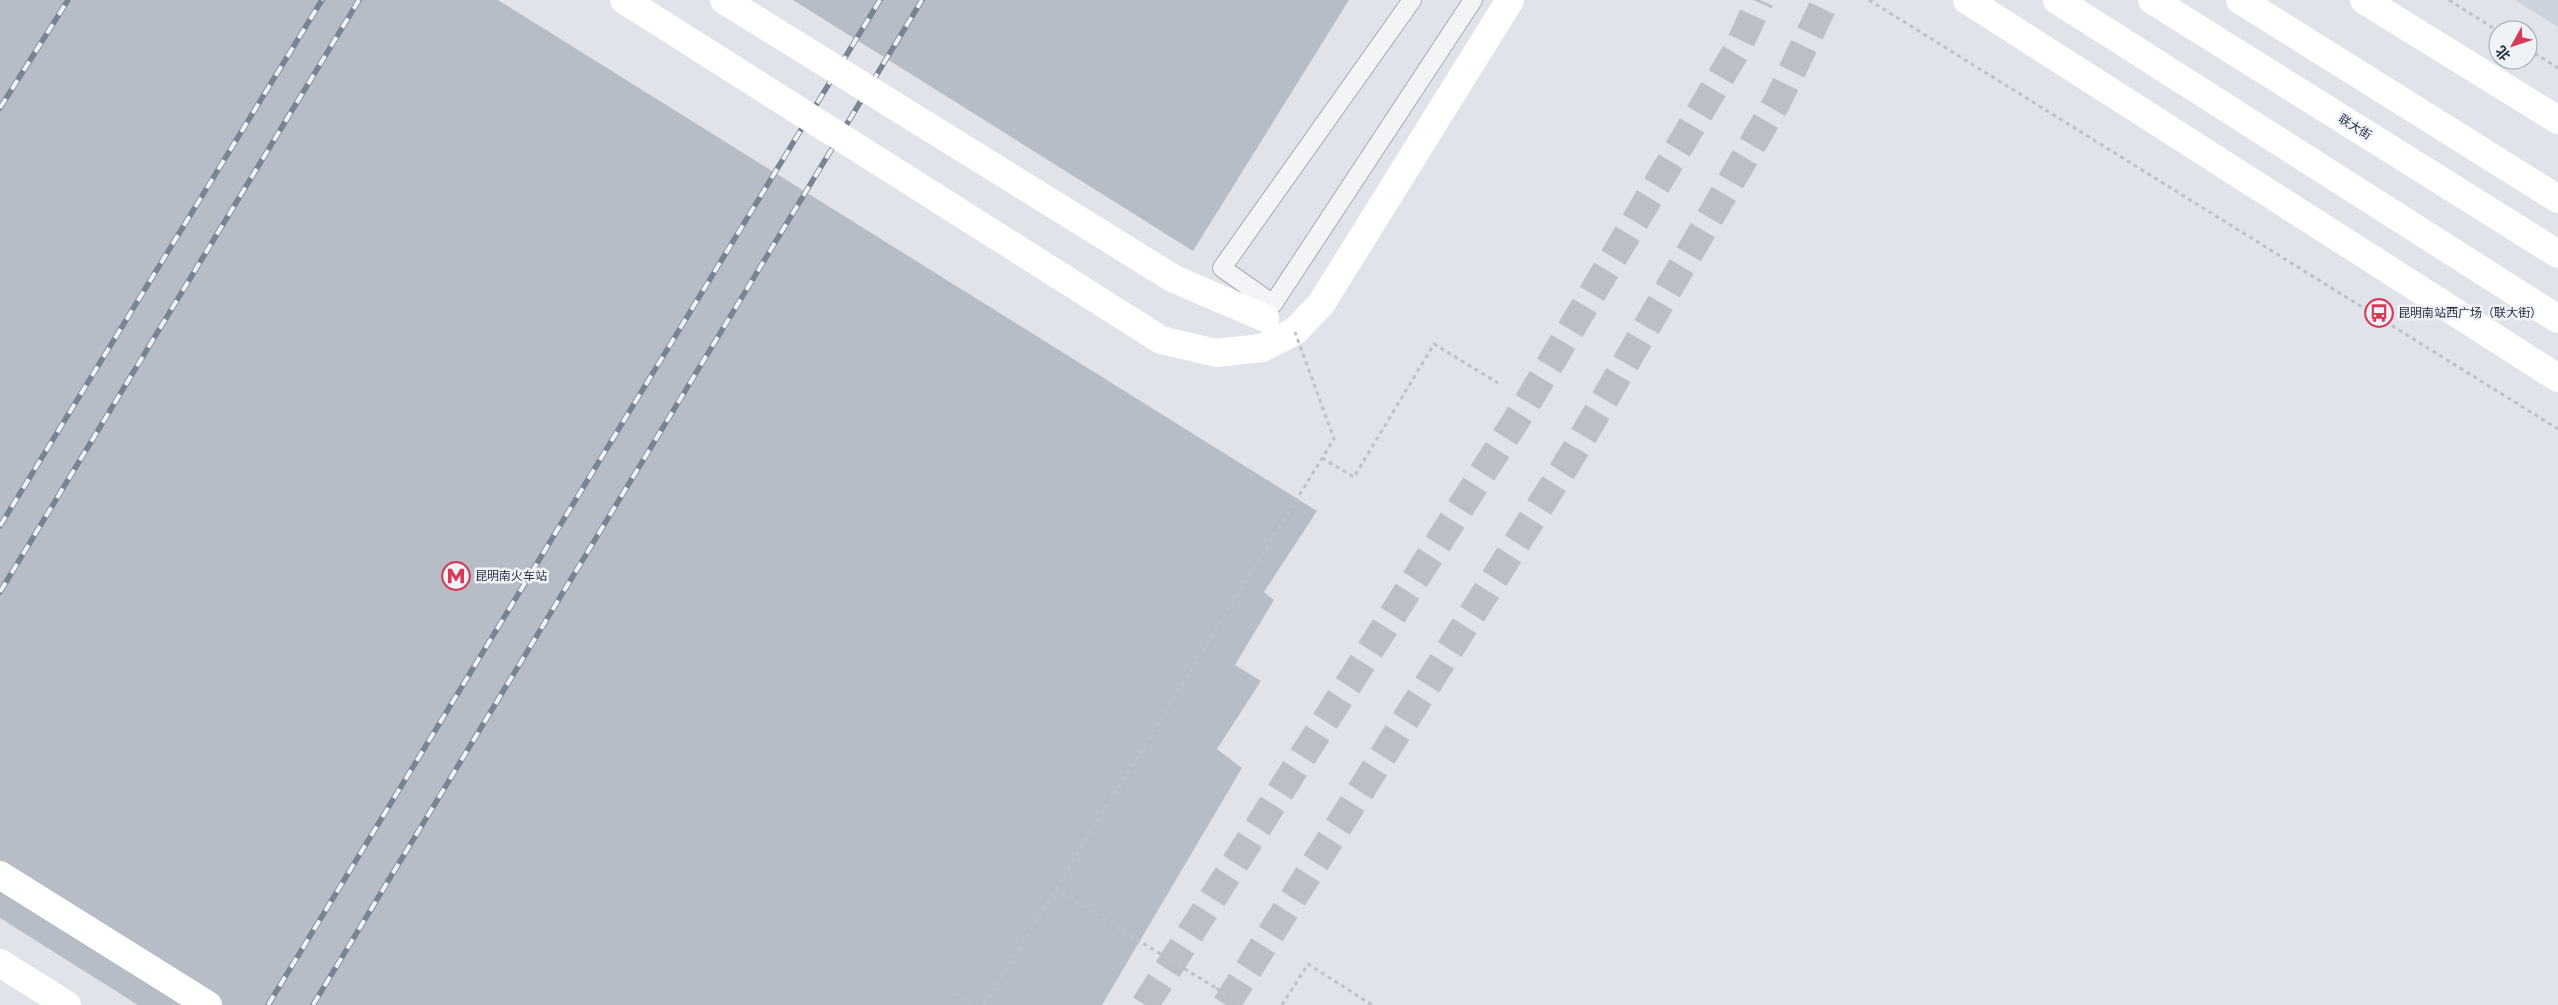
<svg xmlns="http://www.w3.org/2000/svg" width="2558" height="1005" viewBox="0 0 2558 1005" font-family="'Varela Round','Noto Sans SC',sans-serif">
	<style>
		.built { fill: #cdd3dc }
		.building { fill: #b6bdc7 }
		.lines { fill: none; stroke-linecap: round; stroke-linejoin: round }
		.primary-tunnel { stroke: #bbc0c8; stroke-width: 28; stroke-dasharray: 28 14; stroke-linecap: butt }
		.service-casing { stroke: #a5abb4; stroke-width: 20 }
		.path { stroke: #bec1c9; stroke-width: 3; stroke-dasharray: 4 4; stroke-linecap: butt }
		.service { stroke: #f3f4f8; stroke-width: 18 }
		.secondary { stroke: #fff; stroke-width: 28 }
		.rail-casing { stroke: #788394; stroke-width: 5.5 }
		.rail { stroke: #eff3f7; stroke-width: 4; stroke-dasharray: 11; stroke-linecap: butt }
		.path-bridge { stroke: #bec1c9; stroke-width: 3; stroke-dasharray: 4 4; stroke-linecap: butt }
		.secondary-bridge { stroke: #fff; stroke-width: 28 }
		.labels { text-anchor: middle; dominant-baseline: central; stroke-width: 5; stroke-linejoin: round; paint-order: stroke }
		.street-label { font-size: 12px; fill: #273142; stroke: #eff3f7 }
		.poi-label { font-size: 12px; fill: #273142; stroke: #eff3f7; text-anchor: start }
	</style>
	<rect width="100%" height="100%" fill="#e0e4ea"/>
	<path class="built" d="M 2515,0 L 2558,0 L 2558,27 Z"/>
	<path class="building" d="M 0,0 L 498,0 L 1317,511 L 1264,592 L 1274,600 L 1235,665 L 1261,681 L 1217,749 L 1242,768 L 1102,1005 L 138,1005 L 0,918 Z
		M 793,0 L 1349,0 L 1193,251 Z"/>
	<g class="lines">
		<path class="primary-tunnel" d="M 1145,1005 L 1527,403 L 1738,48 L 1760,0
			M 1226,1005 L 1574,452 L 1777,102 L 1826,0"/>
		<defs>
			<path id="service" d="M 1412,0 L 1222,268 L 1273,304 L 1473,0"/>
		</defs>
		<use href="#service" class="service-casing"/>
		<path class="path" d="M 1869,0 L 2558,429
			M 2449,0 L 2498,31
			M 2528,49 L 2558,68
			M 1322,458 L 1354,477 L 1434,344 L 1498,383
			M 1055,888 L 1089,910
			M 1216,988 L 1243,1005
			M 955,993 L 974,1005
			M 1282,1005 L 1308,964 L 1372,1005"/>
		<use href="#service" class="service"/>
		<path class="secondary" d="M 1967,0 L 2558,378
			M 2057,0 L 2558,319
			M 2152,0 L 2558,254
			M 2240,0 L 2558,199
			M 2364,0 L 2558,120
			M 1262,348 L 1295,331 L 1321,304 L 1510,0
			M 0,875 L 208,1005
			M 0,963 L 67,1005"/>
		<defs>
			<path id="rail" d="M 0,108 L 68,0
				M 0,526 L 322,0
				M 0,592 L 359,0
				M 268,1005 L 880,0
				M 313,1005 L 922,0"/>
		</defs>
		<use href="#rail" class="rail-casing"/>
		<use href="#rail" class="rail"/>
		<path class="path-bridge" d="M 1089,910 L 1216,988
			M 984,1005 L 1334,439 L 1295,332"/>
		<path class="secondary-bridge" d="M 624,0 L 1161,340 L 1216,353 L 1262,348
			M 724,0 L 1174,279 L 1265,318"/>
	</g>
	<defs>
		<symbol id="bus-ring" viewBox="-11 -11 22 22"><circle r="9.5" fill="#eff3f7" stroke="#d83b56" stroke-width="1.5"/><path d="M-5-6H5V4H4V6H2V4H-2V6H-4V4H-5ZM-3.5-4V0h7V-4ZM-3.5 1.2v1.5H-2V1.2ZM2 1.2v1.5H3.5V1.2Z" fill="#d83b56"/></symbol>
		<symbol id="metro-ring" viewBox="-11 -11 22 22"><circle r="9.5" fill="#eff3f7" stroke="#d83b56" stroke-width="1.5"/><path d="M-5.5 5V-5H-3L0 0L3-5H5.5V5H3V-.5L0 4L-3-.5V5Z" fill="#d83b56"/></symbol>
	</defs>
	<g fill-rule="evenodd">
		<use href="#bus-ring" x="2363" y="297" width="32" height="32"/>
		<use href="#metro-ring" x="440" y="560" width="32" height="32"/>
	</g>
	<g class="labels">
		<g class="street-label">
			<text transform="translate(2355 127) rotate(32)">联大街</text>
		</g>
		<g class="poi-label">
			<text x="2398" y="313">昆明南站西广场（联大街）</text>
			<text x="475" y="576">昆明南火车站</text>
		</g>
	</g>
	<g transform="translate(2513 45) rotate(230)"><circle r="24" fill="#eff3f7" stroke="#9fa5af"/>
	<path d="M0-4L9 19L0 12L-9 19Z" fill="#d83b56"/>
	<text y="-8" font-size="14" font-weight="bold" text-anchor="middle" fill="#273142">北</text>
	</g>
</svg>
